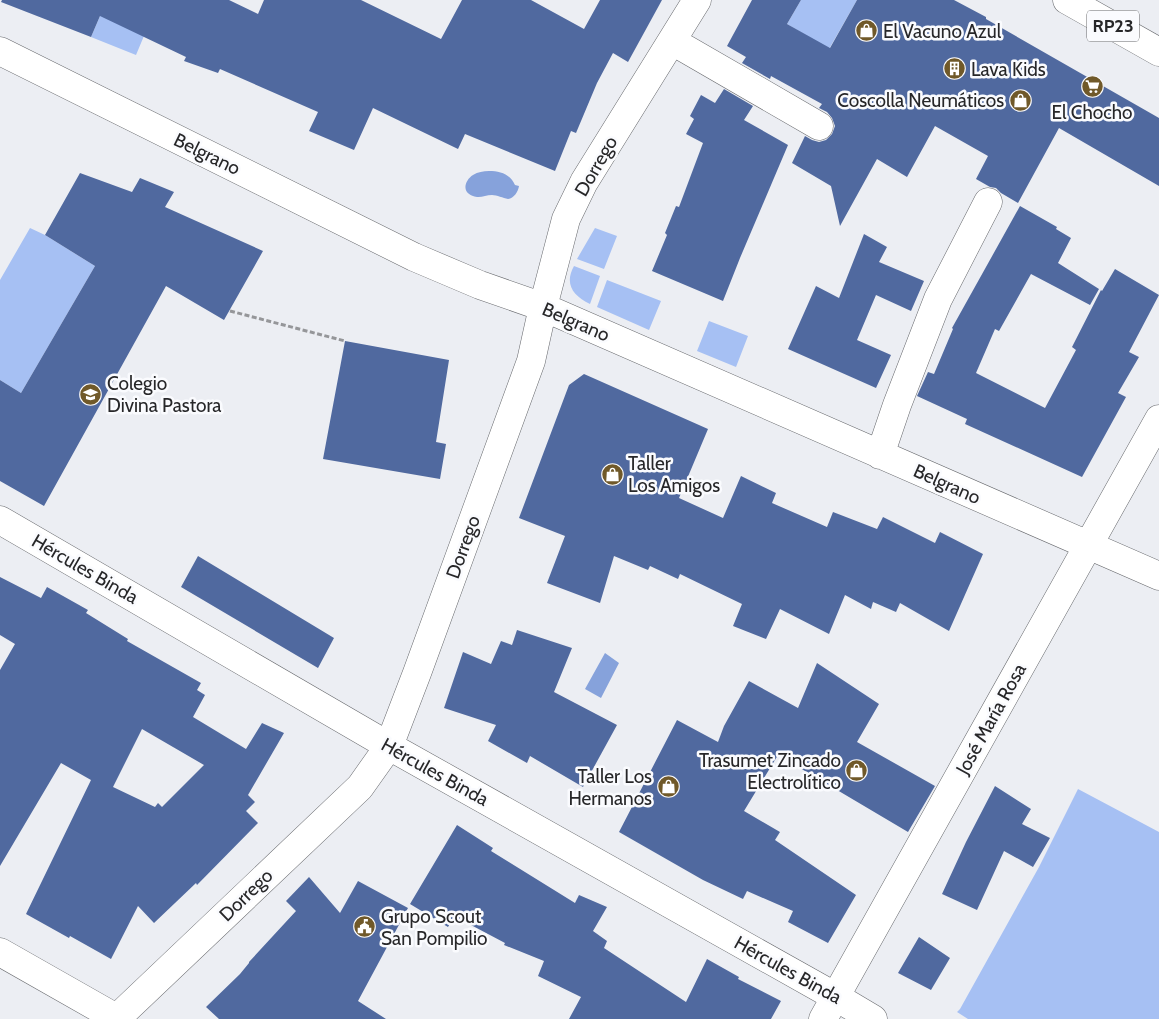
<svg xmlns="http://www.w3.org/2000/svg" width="1159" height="1019" viewBox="0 0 1159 1019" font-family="Cabin,sans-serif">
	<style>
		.green { fill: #a6c0f3 }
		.water { fill: #86a2db }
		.building { fill: #50699f; fill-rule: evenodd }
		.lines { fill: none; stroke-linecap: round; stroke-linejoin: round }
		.minor-casing { stroke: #686a6e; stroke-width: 29 }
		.major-casing { stroke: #686a6e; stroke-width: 29 }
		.path { stroke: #959699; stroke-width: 3; stroke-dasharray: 5 2.5; stroke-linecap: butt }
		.minor { stroke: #fff; stroke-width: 28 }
		.major { stroke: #fff; stroke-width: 28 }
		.labels { text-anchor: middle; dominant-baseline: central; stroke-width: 5; stroke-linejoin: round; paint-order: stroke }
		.shield { fill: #fafbfe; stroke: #666769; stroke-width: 1 }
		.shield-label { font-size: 18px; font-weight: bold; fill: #272729 }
		.poi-label { font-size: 19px; fill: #272729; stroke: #fafbfe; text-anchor: start }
		.street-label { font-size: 19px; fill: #272729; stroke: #fafbfe }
	</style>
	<rect width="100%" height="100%" fill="#eceef3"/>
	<path class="green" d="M 107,0 L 159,0 L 136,55 L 91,37 Z
		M 801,0 L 857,0 L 829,49 L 787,24 Z
		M 30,228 L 45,235 L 95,266 L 21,393 L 0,380 L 0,280 Z
		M 595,228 L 617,236 L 604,269 L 577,259 Z
		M 574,266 L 600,276 L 590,304 C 573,296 564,284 574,266 Z
		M 607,280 L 661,301 L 649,330 L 597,307 Z
		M 709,321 L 748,336 L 736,367 L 697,351 Z
		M 1078,789 L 1159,832 L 1159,1019 L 968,1019 L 957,1012 L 960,1009 L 1039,867 Z"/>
	<path class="water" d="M 489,171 C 500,171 510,174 515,185 L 519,186 C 518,192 514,198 508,199 C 503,198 497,195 492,195 C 485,195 480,199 473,196 C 461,192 465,180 473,175 C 478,172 483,171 489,171 Z
		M 605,653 L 619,663 L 601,698 L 585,689 Z"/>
	<path class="building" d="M 2,0 L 229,0 L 258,14 L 264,0 L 361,0 L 441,39 L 462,0 L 531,0 L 584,29 L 600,0 L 662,0 L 628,62 L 613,53 L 597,83 L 576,133 L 571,131 L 555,171 L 465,134 L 458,149 L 373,108 L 354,150 L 309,131 L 318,112 L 220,69 L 218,73 L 184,61 L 186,57 L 100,16 L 91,37 L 1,2 Z
		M 752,0 L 801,0 L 787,24 L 830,48 L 857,0 L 954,0 L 986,17 L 986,19 L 1159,118 L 1159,186 L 1059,128 L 1018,203 L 1001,193 L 996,188 L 990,187 L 976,179 L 988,156 L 935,126 L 907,177 L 877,159 L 840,226 L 831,186 L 792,163 L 805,136 L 812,140 L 819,142 L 826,140 L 832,134 L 835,126 L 832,118 L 827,112 L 819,108 L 822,104 L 771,76 L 770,79 L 742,63 L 746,57 L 727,46 Z
		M 724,89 L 753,106 L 744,120 L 788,145 L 740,258 L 723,301 L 652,271 L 667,235 L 665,233 L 676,206 L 679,207 L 703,143 L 686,134 L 694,119 L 690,116 L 701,95 L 715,103 Z
		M 80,173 L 132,192 L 140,178 L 174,192 L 165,207 L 263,251 L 224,320 L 166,286 L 44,506 L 0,481 L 0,380 L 21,393 L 95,266 L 45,235 Z
		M 1020,206 L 1057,227 L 1056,229 L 1071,238 L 1058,263 L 1099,289 L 1090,305 L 1031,274 L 999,331 L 995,329 L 976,373 L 1045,408 L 1076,350 L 1072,347 L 1101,290 L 1102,291 L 1115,269 L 1159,295 L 1129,352 L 1139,357 L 1118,393 L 1126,397 L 1082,477 L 965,424 L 967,419 L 917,396 L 928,372 L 934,374 L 953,329 L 952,328 Z
		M 864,234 L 887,247 L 879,262 L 924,281 L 911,311 L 876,295 L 857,340 L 891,355 L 876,388 L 788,349 L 816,286 L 839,298 Z
		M 345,341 L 449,360 L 436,442 L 446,444 L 440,479 L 323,459 Z
		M 584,374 L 708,429 L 679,498 L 723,518 L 741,476 L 776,493 L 772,503 L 827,527 L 833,512 L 877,529 L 883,517 L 935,543 L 940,532 L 983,554 L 949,631 L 900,603 L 896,612 L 873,602 L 871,609 L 845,595 L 829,634 L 780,609 L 766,639 L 733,626 L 742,604 L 680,574 L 678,579 L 650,566 L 648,570 L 614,556 L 600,603 L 547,583 L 565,536 L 519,518 L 569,385 Z
		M 198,556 L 334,638 L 318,668 L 181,587 Z
		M 0,577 L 41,598 L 47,587 L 88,610 L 86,613 L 128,639 L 127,641 L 201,683 L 197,690 L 205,695 L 193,717 L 246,749 L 262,723 L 284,733 L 248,795 L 255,802 L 246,811 L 258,823 L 197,885 L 196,883 L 154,923 L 138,906 L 111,959 L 70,936 L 69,938 L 26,914 L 91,780 L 61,763 L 0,866 L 0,670 L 15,644 L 0,635 ZM 142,729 L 204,765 L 162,807 L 158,803 L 155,807 L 113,787 Z
		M 517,630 L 572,648 L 554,692 L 617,725 L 583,787 L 530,756 L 527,763 L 488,741 L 496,725 L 444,708 L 463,652 L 491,664 L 501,641 L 512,645 Z
		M 817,663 L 879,704 L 857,742 L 935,786 L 908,832 L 778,755 L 744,811 L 780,832 L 775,840 L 856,895 L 828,943 L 788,922 L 793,911 L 747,891 L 743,899 L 703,880 L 619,832 L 677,720 L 718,742 L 724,726 L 749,681 L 798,708 Z
		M 995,786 L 1031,809 L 1022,824 L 1050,838 L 1033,867 L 1004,851 L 977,910 L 942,894 L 966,842 Z
		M 457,825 L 493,848 L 491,851 L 575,903 L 579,895 L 607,907 L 593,931 L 607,941 L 604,948 L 686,1002 L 707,959 L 739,977 L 738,979 L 781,1001 L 771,1019 L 569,1019 L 581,997 L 538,976 L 544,961 L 504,945 L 505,943 L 454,916 L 448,927 L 410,904 Z
		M 309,877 L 340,913 L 358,881 L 408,908 L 358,1001 L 386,1019 L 219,1019 L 206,1007 L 240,974 L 249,963 L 249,962 L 296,911 L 286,901 Z
		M 919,937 L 950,958 L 931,990 L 898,973 Z"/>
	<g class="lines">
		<defs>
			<path id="minor" d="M 672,41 L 819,126
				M 0,51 L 414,257 L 480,285 L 543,307 L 1159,576
				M 880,455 L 897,405 L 938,299 L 988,202
				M 0,520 L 389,746 L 836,997 L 873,1019
				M 0,952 L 118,1019
				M 116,1019 L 360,787 L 389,746 L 417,673 L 531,361 L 543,307 L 566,219 L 584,182 L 697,0
				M 823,1019 L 1159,419"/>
			<path id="major" d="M 1067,0 L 1159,52"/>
		</defs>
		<use href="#minor" class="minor-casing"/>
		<use href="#major" class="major-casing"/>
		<path class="path" d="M 230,311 L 345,341"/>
		<use href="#minor" class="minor"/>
		<use href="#major" class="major"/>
	</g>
	<defs>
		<symbol id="shop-disc" viewBox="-11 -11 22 22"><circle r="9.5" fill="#705929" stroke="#fafbfe"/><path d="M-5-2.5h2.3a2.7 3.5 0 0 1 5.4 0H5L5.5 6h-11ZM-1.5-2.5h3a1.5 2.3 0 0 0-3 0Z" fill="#fff"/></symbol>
		<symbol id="building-disc" viewBox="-11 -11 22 22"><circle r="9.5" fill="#705929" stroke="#fafbfe"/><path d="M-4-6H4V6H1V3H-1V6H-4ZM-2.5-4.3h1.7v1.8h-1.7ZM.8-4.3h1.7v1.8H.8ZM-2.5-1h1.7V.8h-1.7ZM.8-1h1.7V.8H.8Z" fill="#fff"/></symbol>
		<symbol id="supermarket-disc" viewBox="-11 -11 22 22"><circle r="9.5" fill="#705929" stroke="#fafbfe"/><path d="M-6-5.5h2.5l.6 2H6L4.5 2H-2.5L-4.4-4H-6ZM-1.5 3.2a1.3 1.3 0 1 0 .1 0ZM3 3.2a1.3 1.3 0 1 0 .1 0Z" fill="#fff"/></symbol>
		<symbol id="school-disc" viewBox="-11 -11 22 22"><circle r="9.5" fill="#705929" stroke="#fafbfe"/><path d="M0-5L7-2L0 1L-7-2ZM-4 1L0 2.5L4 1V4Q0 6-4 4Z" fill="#fff"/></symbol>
		<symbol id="civic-disc" viewBox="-11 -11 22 22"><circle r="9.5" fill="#705929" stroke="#fafbfe"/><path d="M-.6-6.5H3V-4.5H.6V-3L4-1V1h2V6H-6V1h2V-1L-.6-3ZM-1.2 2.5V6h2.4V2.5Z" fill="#fff"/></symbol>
	</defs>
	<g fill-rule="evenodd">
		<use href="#shop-disc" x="854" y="18" width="25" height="25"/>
		<use href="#building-disc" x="942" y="56" width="25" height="25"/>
		<use href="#supermarket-disc" x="1080" y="74" width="25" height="25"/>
		<use href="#shop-disc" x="1008" y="88" width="25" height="25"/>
		<use href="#school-disc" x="78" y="382" width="25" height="25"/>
		<use href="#shop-disc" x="600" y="462" width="25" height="25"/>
		<use href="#shop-disc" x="844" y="758" width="25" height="25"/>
		<use href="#shop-disc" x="656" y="774" width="25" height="25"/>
		<use href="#civic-disc" x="352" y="914" width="25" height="25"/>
	</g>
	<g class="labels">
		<rect class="shield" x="1087" y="10.5" width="52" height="31" rx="4"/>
		<g class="shield-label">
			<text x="1113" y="26">RP23</text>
		</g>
		<g class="poi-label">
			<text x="883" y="31">El Vacuno Azul</text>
			<text x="971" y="69">Lava Kids</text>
			<text x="1004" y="100" text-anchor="end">Coscolla Neumáticos</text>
			<text x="1092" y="112" text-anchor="middle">El Chocho</text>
			<text x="107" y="383">Colegio<tspan x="107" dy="22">Divina Pastora</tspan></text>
			<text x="628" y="463">Taller<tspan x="628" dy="22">Los Amigos</tspan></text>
			<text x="841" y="760" text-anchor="end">Trasumet Zincado<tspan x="841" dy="22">Electrolítico</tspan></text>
			<text x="652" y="776" text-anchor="end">Taller Los<tspan x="652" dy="22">Hermanos</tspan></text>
			<text x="381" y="916">Grupo Scout<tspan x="381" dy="22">San Pompilio</tspan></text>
		</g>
		<g class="street-label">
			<text transform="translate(207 154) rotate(26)">Belgrano</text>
			<text transform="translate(596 166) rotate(-60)">Dorrego</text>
			<text transform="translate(576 322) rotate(23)">Belgrano</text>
			<text transform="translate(947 484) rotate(24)">Belgrano</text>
			<text transform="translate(463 547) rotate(-70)">Dorrego</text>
			<text transform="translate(85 569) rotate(30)">Hércules Binda</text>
			<text transform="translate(991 719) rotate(-61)">José María Rosa</text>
			<text transform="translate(435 772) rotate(29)">Hércules Binda</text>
			<text transform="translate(246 895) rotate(-44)">Dorrego</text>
			<text transform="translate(788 970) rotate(29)">Hércules Binda</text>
		</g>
	</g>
</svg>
